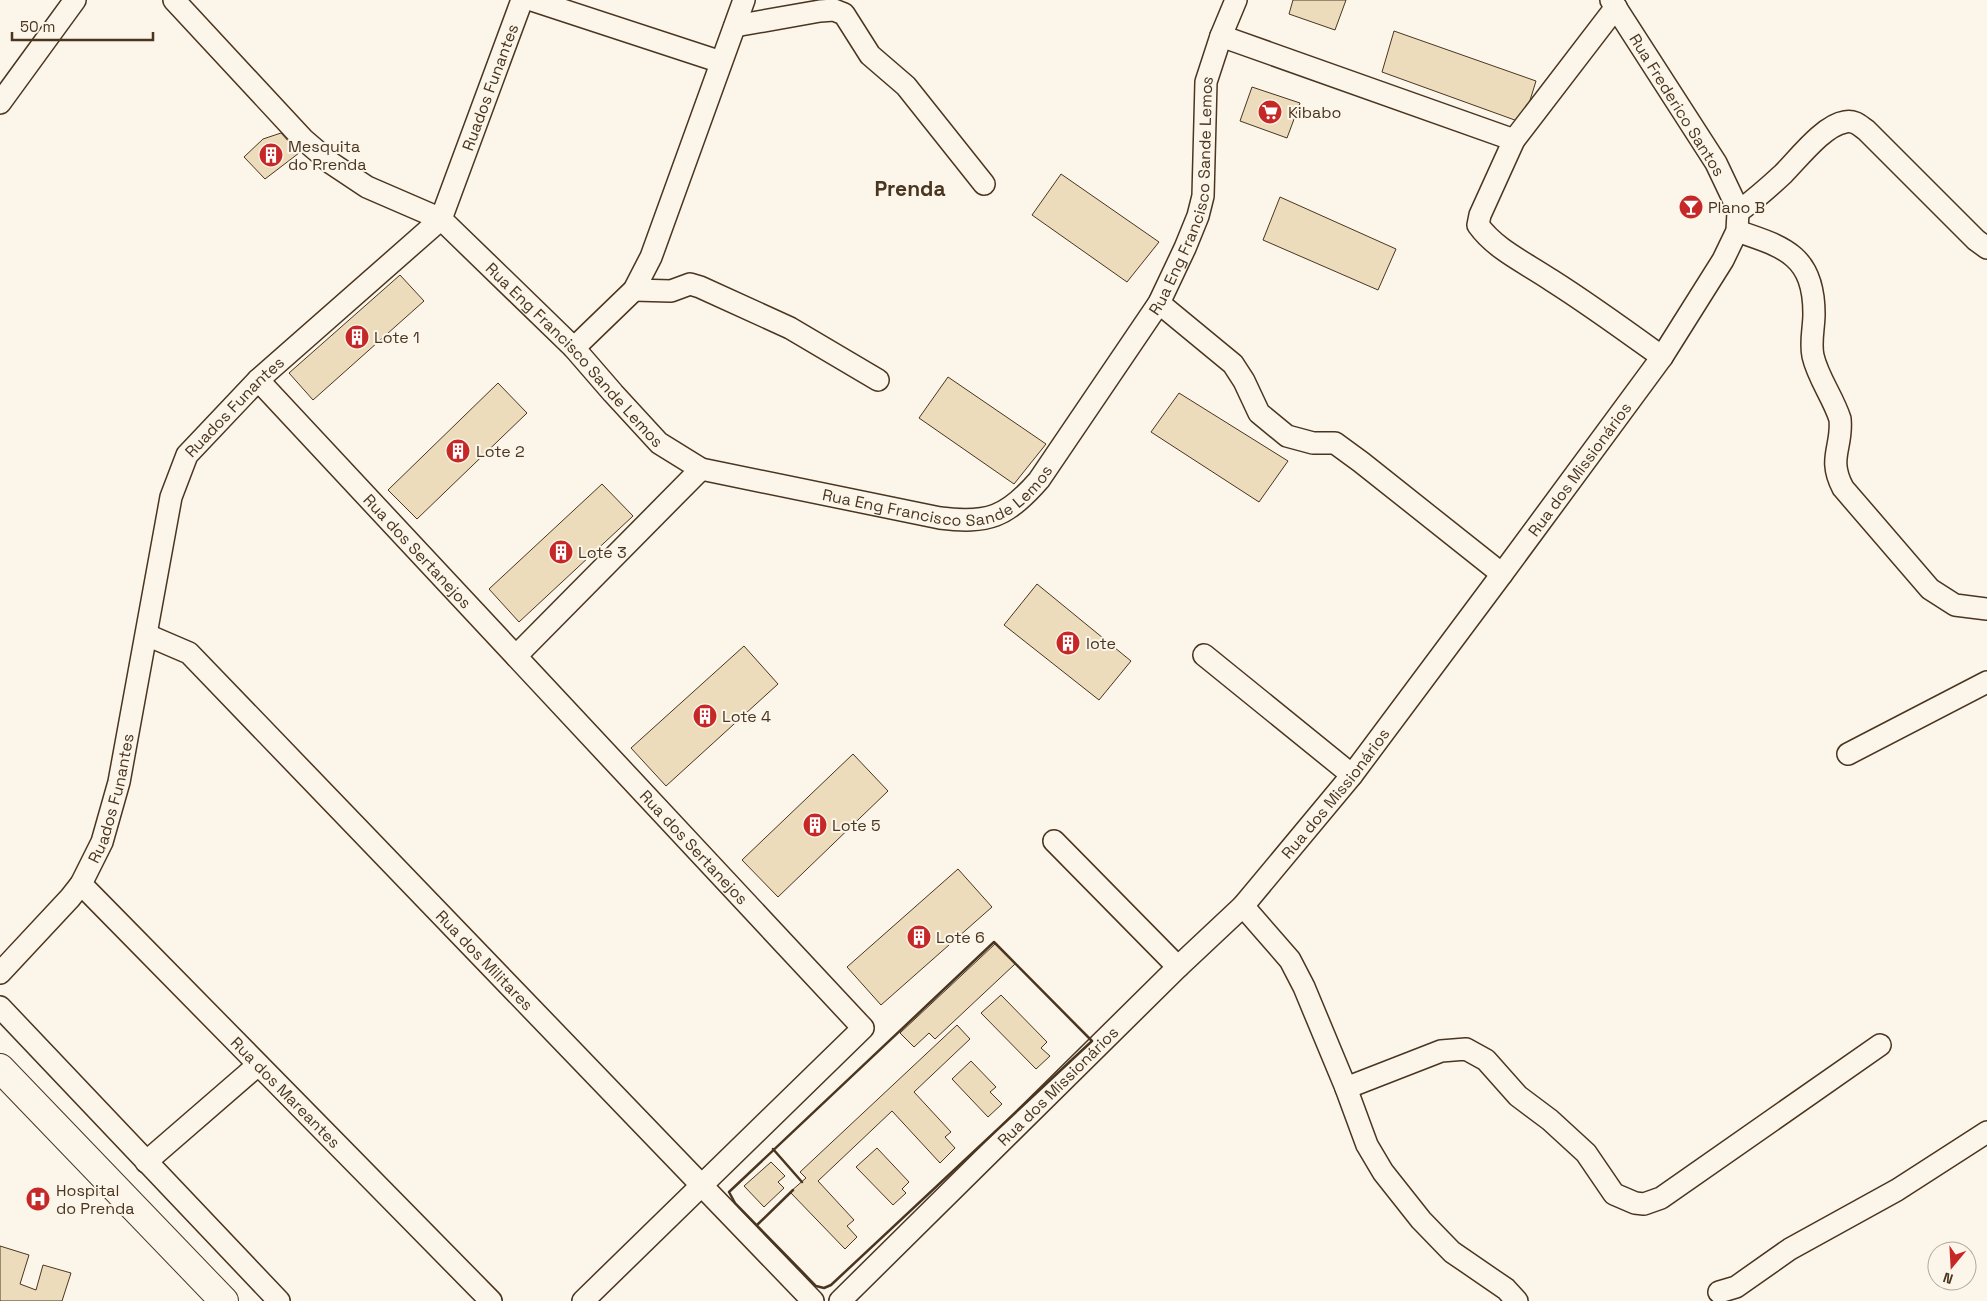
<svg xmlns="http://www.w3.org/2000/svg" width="1987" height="1301" viewBox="0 0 1987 1301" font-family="'Space Grotesk',sans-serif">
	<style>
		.building { fill: #ecdcbc; stroke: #4a3520 }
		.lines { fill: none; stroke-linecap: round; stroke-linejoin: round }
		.minor-casing { stroke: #4a3520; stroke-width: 24 }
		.major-casing { stroke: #4a3520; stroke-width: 30 }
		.minor { stroke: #fbf6e9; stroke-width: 21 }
		.major { stroke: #fbf6e9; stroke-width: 28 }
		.wall { stroke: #4a3520; stroke-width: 2.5 }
		.labels { text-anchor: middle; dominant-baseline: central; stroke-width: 4; stroke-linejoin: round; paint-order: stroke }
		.street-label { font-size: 16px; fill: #4a3520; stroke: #fbf6e9 }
		.poi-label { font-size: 16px; fill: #4a3520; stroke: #fbf6e9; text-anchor: start }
		.district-label { font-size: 21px; font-weight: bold; fill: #4a3520; stroke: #fbf6e9 }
	</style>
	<rect width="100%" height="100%" fill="#fbf6e9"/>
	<path class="building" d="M 1293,0 L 1346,0 L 1335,30 L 1289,14 Z
		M 1394,31 L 1536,81 L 1523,123 L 1382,72 Z
		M 1252,87 L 1300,103 L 1287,138 L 1240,121 Z
		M 281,133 L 299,153 L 265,179 L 244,157 L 263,139 Z
		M 1061,174 L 1159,242 L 1127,282 L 1032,215 Z
		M 1280,197 L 1396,249 L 1378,290 L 1263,240 Z
		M 400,275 L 424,301 L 313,400 L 289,373 Z
		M 948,377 L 1046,444 L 1014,484 L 919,418 Z
		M 498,383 L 527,413 L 417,519 L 388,490 Z
		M 1179,393 L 1288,461 L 1259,502 L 1151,432 Z
		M 602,484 L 633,516 L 519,622 L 489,589 Z
		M 1037,584 L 1131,661 L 1099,700 L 1004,625 Z
		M 744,646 L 778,684 L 666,786 L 631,748 Z
		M 853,754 L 888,791 L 778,897 L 742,860 Z
		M 958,869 L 992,907 L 881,1005 L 847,967 Z
		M 995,944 L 1015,964 L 935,1039 L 929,1033 L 914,1047 L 900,1033 Z
		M 1001,995 L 1047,1042 L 1041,1048 L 1050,1056 L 1036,1069 L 981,1013 Z
		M 957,1025 L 970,1039 L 914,1092 L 951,1132 L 945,1137 L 955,1148 L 940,1163 L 892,1111 L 818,1181 L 854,1220 L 847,1226 L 857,1237 L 845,1249 L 790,1192 L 806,1178 L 800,1172 Z
		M 971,1061 L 996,1087 L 990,1092 L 1002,1104 L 988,1117 L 952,1079 Z
		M 877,1148 L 909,1182 L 902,1189 L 906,1193 L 893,1205 L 856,1167 Z
		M 771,1162 L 785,1176 L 778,1182 L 784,1188 L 764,1207 L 744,1186 Z
		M 0,1246 L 29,1255 L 20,1284 L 36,1290 L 43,1265 L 71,1273 L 62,1301 L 0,1301 Z"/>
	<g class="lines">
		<defs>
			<g id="minor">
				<path id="s1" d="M 174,0 L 303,139 L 331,163 L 367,187 L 441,219 L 574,348 L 613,393 L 659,443 L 701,469 L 940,518 C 988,524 1007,517 1039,480 L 1159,303 L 1185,248 L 1198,216 L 1203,196 L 1206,82 L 1221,36 L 1236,0"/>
				<path d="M 532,0 L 721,62"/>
				<path d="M 1616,7 L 1514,140 L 1480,215 L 1478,225 C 1496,250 1526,263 1551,280 C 1589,304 1626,331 1662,357"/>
				<path d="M 735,26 L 820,11 L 834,10 L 844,14 L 870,55 L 906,86 L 984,184"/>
				<path d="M 1221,36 L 1514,140"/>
				<path d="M 0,103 L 75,0"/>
				<path d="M 1738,212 C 1754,200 1769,187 1783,174 C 1798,159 1824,125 1845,122 C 1854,120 1859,125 1866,130 L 1976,240 L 1987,248"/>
				<path d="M 1737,231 C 1785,247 1814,256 1814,314 C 1814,328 1810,342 1813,356 C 1818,378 1833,397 1840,419 C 1843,447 1827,458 1843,488 L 1930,589 L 1955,605 L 1987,609"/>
				<path d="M 634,290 L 671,291 L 690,284 L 700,287 L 790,328 L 878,380"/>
				<path d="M 1159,303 L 1233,364 L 1244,381 L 1259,413 L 1287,436 L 1313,443 L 1335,443 L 1361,462 L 1502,574"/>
				<path d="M 574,348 L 634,290 L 651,257 L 744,0"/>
				<path id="s2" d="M 258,380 L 863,1028 L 583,1301"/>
				<path id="s3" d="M 147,635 L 189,653 L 813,1301"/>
				<path d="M 1204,655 L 1352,775"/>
				<path d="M 516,656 L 701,469"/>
				<path d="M 1848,754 L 1987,682"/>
				<path d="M 1054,841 L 1178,967"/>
				<path id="s4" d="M 81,884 L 491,1301"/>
				<path d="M 1243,906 L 1290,960 L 1304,987 L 1346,1088 L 1367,1145 L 1383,1172 L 1421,1220 L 1452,1252 L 1506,1289 L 1517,1301"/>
				<path id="s5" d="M 0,973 L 70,898 L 81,884 L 102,842 L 119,782 L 171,497 L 187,455 L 258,380 L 441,219 L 522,0"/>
				<path d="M 0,1007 L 279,1301"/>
				<path d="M 1346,1088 L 1441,1051 L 1466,1049 L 1486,1060 L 1518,1096 L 1550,1120 L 1586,1153 L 1614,1194 L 1635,1203 L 1644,1204 L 1661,1198 L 1880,1045"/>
				<path d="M 146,1162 L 258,1065"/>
				<path d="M 1719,1292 L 1736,1287 L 1790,1249 L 1897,1190 L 1987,1132"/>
				<path id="s6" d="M 840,1301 L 1178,967 L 1243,906 L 1352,775 L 1502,574 L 1662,357 L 1723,260 L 1737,231 L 1738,212 L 1735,203 L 1716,163 L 1611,0"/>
			</g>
			<path id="major" d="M 0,1068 L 224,1301"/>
		</defs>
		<use href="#minor" class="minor-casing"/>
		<use href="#major" class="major-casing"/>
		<use href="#minor" class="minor"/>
		<use href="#major" class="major"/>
		<path class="wall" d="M 994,942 L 1092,1041 L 831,1285 L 824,1288 L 816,1286 L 735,1203 L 729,1192 Z
			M 773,1149 L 802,1182
			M 757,1225 L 793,1190"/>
	</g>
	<defs>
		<symbol id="supermarket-disc" viewBox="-11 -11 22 22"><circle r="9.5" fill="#c62828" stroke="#fbf6e9"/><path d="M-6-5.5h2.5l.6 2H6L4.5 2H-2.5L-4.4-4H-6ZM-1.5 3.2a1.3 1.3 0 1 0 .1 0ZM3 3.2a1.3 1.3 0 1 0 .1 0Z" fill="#fff"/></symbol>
		<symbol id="building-disc" viewBox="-11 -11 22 22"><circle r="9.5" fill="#c62828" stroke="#fbf6e9"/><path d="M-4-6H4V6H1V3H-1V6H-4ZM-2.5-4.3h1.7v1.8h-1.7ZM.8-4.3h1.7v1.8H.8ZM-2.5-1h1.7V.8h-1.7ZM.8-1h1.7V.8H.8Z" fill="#fff"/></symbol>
		<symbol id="bar-disc" viewBox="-11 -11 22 22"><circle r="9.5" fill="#c62828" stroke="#fbf6e9"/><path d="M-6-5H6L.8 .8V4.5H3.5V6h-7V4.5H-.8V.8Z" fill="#fff"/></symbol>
		<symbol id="hospital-disc" viewBox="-11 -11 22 22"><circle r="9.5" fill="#c62828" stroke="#fbf6e9"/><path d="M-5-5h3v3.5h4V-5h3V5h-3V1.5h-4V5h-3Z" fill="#fff"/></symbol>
	</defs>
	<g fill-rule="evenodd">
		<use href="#supermarket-disc" x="1256" y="98" width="28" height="28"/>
		<use href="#building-disc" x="257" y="141" width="28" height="28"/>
		<use href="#bar-disc" x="1677" y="193" width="28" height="28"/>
		<use href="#building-disc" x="343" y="323" width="28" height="28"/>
		<use href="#building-disc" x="444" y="437" width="28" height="28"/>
		<use href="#building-disc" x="547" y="538" width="28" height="28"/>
		<use href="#building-disc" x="1054" y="629" width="28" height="28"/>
		<use href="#building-disc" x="691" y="702" width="28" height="28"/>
		<use href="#building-disc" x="801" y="811" width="28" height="28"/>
		<use href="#building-disc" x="905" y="923" width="28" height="28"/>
		<use href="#hospital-disc" x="24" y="1185" width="28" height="28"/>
	</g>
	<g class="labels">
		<g class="street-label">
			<text stroke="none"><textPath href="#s5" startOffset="1052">Ruados Funantes</textPath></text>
			<text transform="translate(1677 105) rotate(58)">Rua Frederico Santos</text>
			<text stroke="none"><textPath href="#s1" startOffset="1395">Rua Eng Francisco Sande Lemos</textPath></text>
			<text stroke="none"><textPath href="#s1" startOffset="541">Rua Eng Francisco Sande Lemos</textPath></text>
			<text stroke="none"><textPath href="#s5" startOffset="632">Ruados Funantes</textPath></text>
			<text stroke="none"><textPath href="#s6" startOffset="1116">Rua dos Missionários</textPath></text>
			<text stroke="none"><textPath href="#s1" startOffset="961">Rua Eng Francisco Sande Lemos</textPath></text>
			<text stroke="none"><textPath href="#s2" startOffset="234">Rua dos Sertanejos</textPath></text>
			<text stroke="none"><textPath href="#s6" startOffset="710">Rua dos Missionários</textPath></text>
			<text stroke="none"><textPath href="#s5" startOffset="212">Ruados Funantes</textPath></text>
			<text stroke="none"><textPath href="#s2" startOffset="639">Rua dos Sertanejos</textPath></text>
			<text stroke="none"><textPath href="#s3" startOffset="472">Rua dos Militares</textPath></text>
			<text stroke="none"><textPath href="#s6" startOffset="306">Rua dos Missionários</textPath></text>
			<text stroke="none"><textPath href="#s4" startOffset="292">Rua dos Mareantes</textPath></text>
		</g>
		<g class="poi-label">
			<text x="1288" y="112">Kibabo</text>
			<text x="288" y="146">Mesquita<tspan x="288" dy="18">do Prenda</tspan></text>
			<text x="1708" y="207">Plano B</text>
			<text x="374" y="337">Lote 1</text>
			<text x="476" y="451">Lote 2</text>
			<text x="578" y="552">Lote 3</text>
			<text x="1086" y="643">lote</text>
			<text x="722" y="716">Lote 4</text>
			<text x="832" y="825">Lote 5</text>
			<text x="936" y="937">Lote 6</text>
			<text x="56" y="1190">Hospital<tspan x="56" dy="18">do Prenda</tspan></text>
		</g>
		<g class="district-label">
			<text x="910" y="188">Prenda</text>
		</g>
	</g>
	<g transform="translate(1952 1266) rotate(198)"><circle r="24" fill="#fbf6e9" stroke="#b4a999"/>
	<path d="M0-4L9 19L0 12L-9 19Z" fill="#c62828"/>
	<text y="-8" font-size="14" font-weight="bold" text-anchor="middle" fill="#4a3520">N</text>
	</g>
	<path d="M12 32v8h141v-8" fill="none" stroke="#4a3520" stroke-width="2.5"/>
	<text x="20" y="32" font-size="15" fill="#4a3520" stroke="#fbf6e9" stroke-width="4" paint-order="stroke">50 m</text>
</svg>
